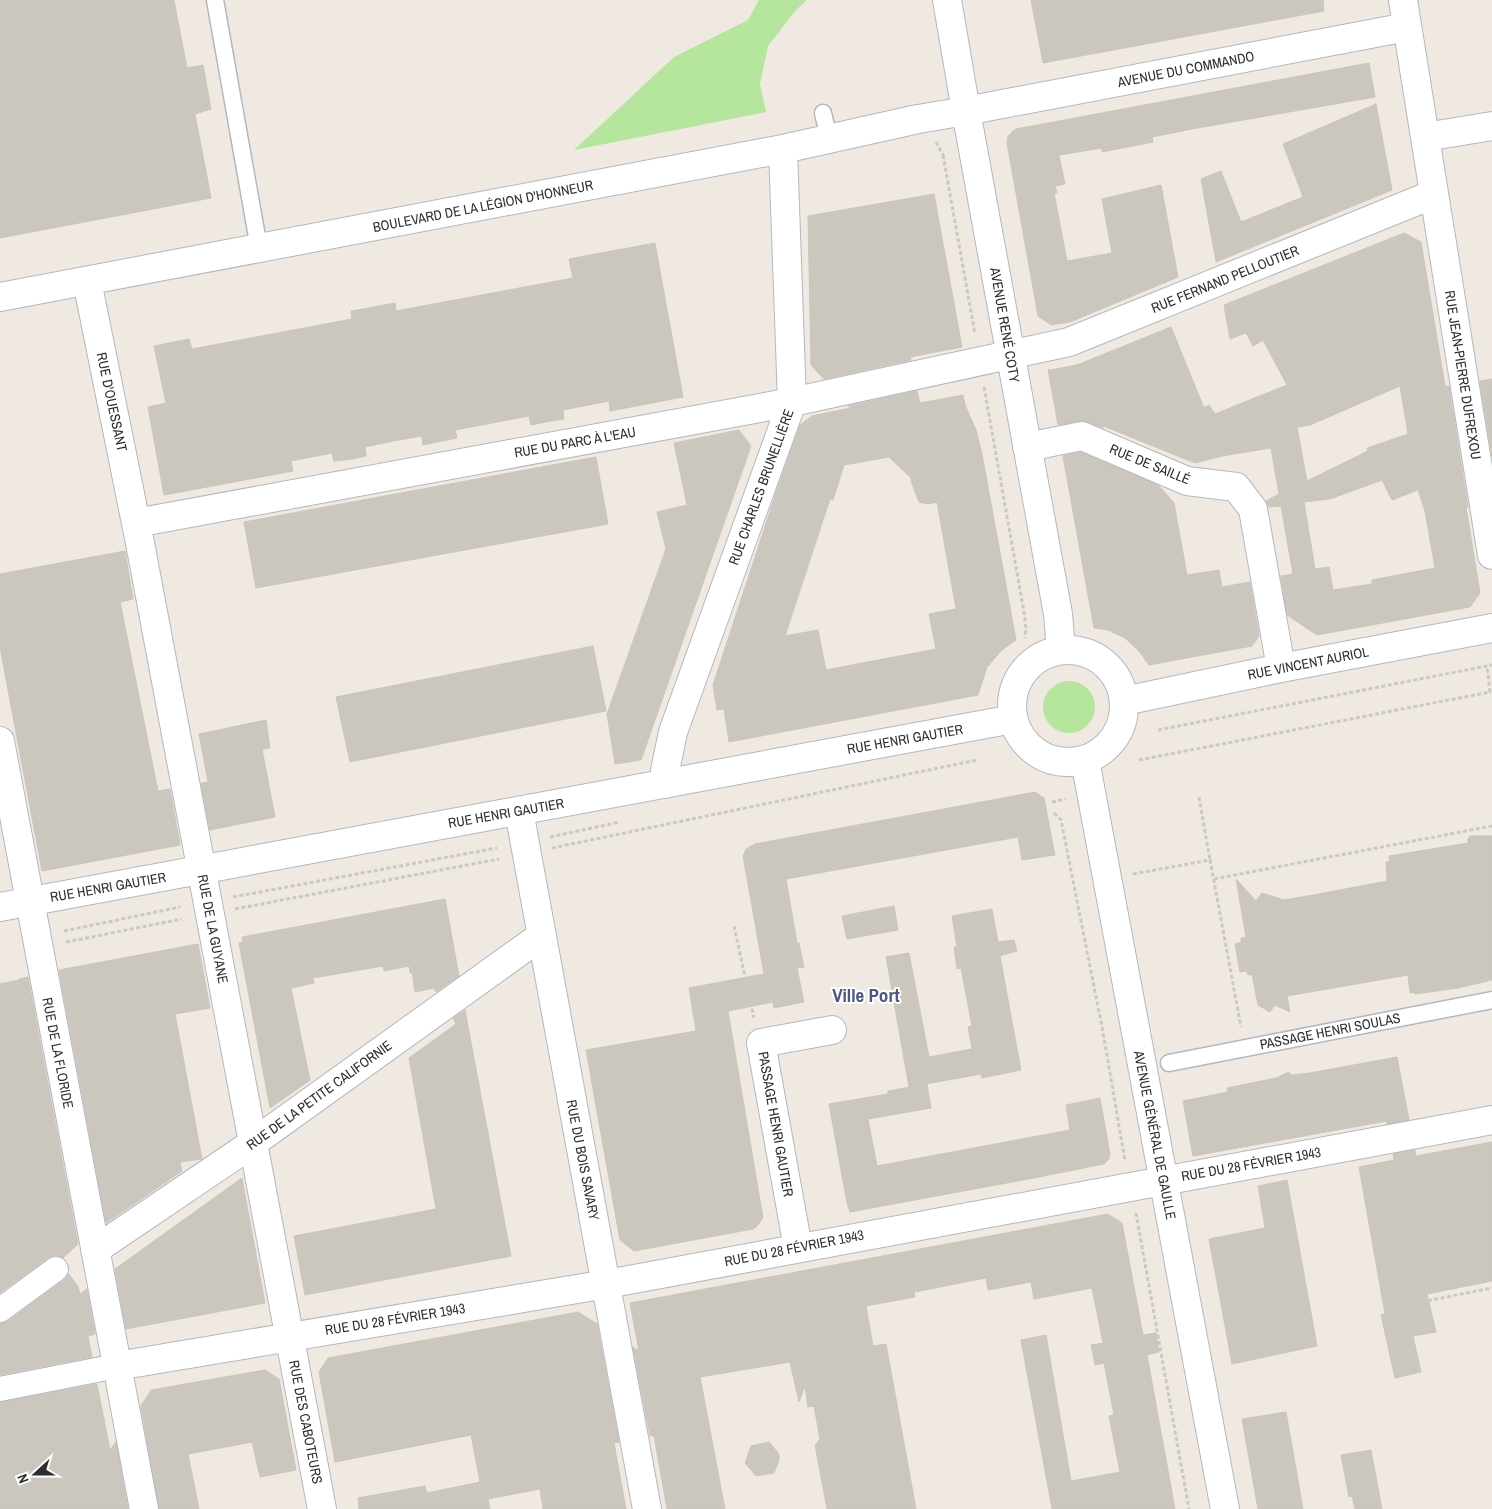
<svg xmlns="http://www.w3.org/2000/svg" width="1492" height="1509" viewBox="0 0 1492 1509" font-family="'Archivo Narrow',sans-serif">
	<style>
		.green { fill: #b6e59e }
		.building { fill: #cbc7bf; stroke: #cbc5ba; fill-rule: evenodd }
		.lines { fill: none; stroke-linecap: round; stroke-linejoin: round }
		.service-casing { stroke: #b4b7c1; stroke-width: 19 }
		.pedestrian-casing { stroke: #b4b7c1; stroke-width: 26 }
		.minor-casing { stroke: #b4b7c1; stroke-width: 30 }
		.tertiary-casing { stroke: #b4b7c1; stroke-width: 30 }
		.secondary-casing { stroke: #b4b7c1; stroke-width: 30 }
		.path { stroke: #c9c9c9; stroke-width: 3; stroke-dasharray: 4 2.5; stroke-linecap: butt }
		.service { stroke: #fff; stroke-width: 16 }
		.pedestrian { stroke: #fff; stroke-width: 24 }
		.minor { stroke: #fff; stroke-width: 28 }
		.tertiary { stroke: #fff; stroke-width: 28 }
		.secondary { stroke: #fff; stroke-width: 28 }
		.labels { text-anchor: middle; dominant-baseline: central; stroke-width: 4; stroke-linejoin: round; paint-order: stroke }
		.street-label { font-size: 14px; fill: #2e2e2e; stroke: #fff }
		.district-label { font-size: 19px; font-weight: bold; fill: #4d5680; stroke: #fff }
	</style>
	<rect width="100%" height="100%" fill="#efe9e1"/>
	<path class="green" d="M 759,0 L 807,0 L 796,10 L 768,46 L 760,84 L 766,112 L 574,150 L 674,57 L 748,20 Z
		M1043 707a26 26 0 1 1 52 0a26 26 0 1 1-52 0Z"/>
	<path class="building" d="M 0,0 L 174,0 L 187,68 L 203,65 L 211,109 L 195,114 L 211,198 L 0,238 Z
		M 1031,0 L 1323,0 L 1324,11 L 1043,63 Z
		M 1369,63 L 1375,97 L 1192,129 L 1152,137 L 1153,142 L 1102,152 L 1102,148 L 1059,155 L 1065,184 L 1055,186 L 1057,193 L 1054,193 L 1067,261 L 1112,253 L 1102,199 L 1161,185 L 1178,277 L 1070,322 L 1051,325 L 1038,316 L 1007,143 L 1008,136 L 1012,132 L 1016,129 Z
		M 1376,104 L 1392,190 L 1216,262 L 1201,179 L 1221,171 L 1241,222 L 1303,197 L 1283,144 Z
		M 934,194 L 962,347 L 910,357 L 911,360 L 824,379 L 811,365 L 808,216 Z
		M 1404,233 L 1421,242 L 1445,386 L 1449,386 L 1468,507 L 1466,507 L 1480,593 L 1470,607 L 1317,635 L 1287,615 L 1281,576 L 1293,574 L 1281,506 L 1269,507 L 1266,501 L 1279,494 L 1271,448 L 1222,456 L 1195,463 L 1101,425 L 1104,428 L 1088,422 L 1080,421 L 1058,425 L 1048,369 L 1050,370 L 1077,365 L 1171,327 L 1204,408 L 1209,405 L 1215,414 L 1287,385 L 1263,340 L 1253,346 L 1246,333 L 1230,339 L 1224,305 ZM 1400,386 L 1408,434 L 1367,448 L 1368,451 L 1307,481 L 1297,427 L 1310,425 ZM 1382,480 L 1392,500 L 1418,490 L 1425,511 L 1435,568 L 1372,580 L 1372,584 L 1333,590 L 1329,567 L 1315,569 L 1304,502 L 1330,499 Z
		M 655,243 L 683,397 L 610,411 L 609,401 L 563,410 L 564,419 L 551,421 L 531,425 L 529,416 L 455,430 L 457,438 L 423,445 L 422,436 L 393,441 L 365,447 L 366,456 L 353,459 L 334,461 L 332,453 L 291,461 L 293,471 L 164,495 L 148,407 L 166,403 L 154,346 L 189,339 L 192,349 L 352,319 L 351,311 L 369,308 L 395,303 L 396,311 L 573,278 L 569,259 Z
		M 1492,379 L 1492,456 L 1480,381 Z
		M 917,391 L 920,403 L 963,395 L 965,405 L 976,430 L 982,454 L 1016,640 L 1002,650 L 987,667 L 978,695 L 729,742 L 724,709 L 717,710 L 713,685 L 775,496 L 800,425 L 812,416 L 851,408 L 848,406 ZM 889,457 L 911,478 L 911,481 L 919,502 L 928,504 L 937,502 L 956,609 L 929,614 L 936,649 L 826,670 L 818,630 L 785,636 L 830,499 L 833,500 L 844,465 Z
		M 739,430 L 751,446 L 641,760 L 615,764 L 607,714 L 666,549 L 657,512 L 687,505 L 674,443 Z
		M 1080,452 L 1158,485 L 1174,503 L 1187,575 L 1219,570 L 1222,587 L 1250,582 L 1259,636 L 1252,646 L 1149,665 L 1139,651 L 1125,638 L 1108,630 L 1094,628 L 1063,456 Z
		M 596,457 L 608,524 L 256,588 L 244,522 Z
		M 125,551 L 133,599 L 120,602 L 158,791 L 170,789 L 180,845 L 42,871 L 0,647 L 0,574 Z
		M 593,646 L 606,711 L 350,762 L 336,697 Z
		M 266,720 L 270,748 L 262,749 L 275,817 L 210,830 L 201,783 L 208,782 L 199,734 Z
		M 1035,792 L 1044,798 L 1055,855 L 1022,860 L 1018,837 L 786,879 L 797,943 L 799,943 L 804,967 L 797,968 L 804,1002 L 774,1008 L 773,1002 L 728,1011 L 763,1218 L 757,1226 L 753,1229 L 634,1251 L 620,1240 L 586,1050 L 696,1031 L 689,988 L 764,974 L 743,856 L 746,849 L 755,844 Z
		M 1469,836 L 1492,836 L 1492,980 L 1458,988 L 1415,994 L 1414,992 L 1410,993 L 1408,975 L 1287,996 L 1290,1012 L 1275,1005 L 1270,1012 L 1258,1005 L 1252,974 L 1248,975 L 1247,971 L 1240,972 L 1235,944 L 1241,942 L 1241,938 L 1246,937 L 1236,879 L 1256,901 L 1262,893 L 1284,900 L 1319,894 L 1387,881 L 1386,862 L 1390,861 L 1389,856 L 1468,843 L 1468,838 L 1470,838 Z
		M 445,899 L 459,976 L 436,992 L 434,988 L 415,992 L 412,972 L 410,973 L 409,966 L 384,971 L 383,966 L 313,978 L 314,983 L 291,988 L 310,1080 L 270,1108 L 239,943 L 243,942 L 242,937 Z
		M 894,906 L 898,930 L 847,939 L 842,916 Z
		M 992,909 L 998,942 L 1014,940 L 1017,951 L 1000,956 L 1021,1070 L 982,1078 L 981,1074 L 909,1087 L 886,957 L 909,953 L 929,1057 L 972,1049 L 968,1027 L 972,1026 L 961,968 L 957,969 L 954,947 L 957,947 L 952,916 Z
		M 198,944 L 210,1008 L 175,1014 L 202,1159 L 180,1162 L 182,1171 L 106,1223 L 59,970 Z
		M 28,977 L 78,1244 L 63,1258 L 55,1255 L 48,1258 L 0,1293 L 0,984 L 19,980 L 19,979 Z
		M 465,1010 L 511,1256 L 305,1295 L 294,1236 L 436,1209 L 409,1058 L 456,1024 L 453,1018 Z
		M 1397,1057 L 1409,1120 L 1387,1124 L 1387,1121 L 1193,1156 L 1183,1101 L 1228,1092 L 1227,1088 L 1276,1078 L 1289,1072 L 1291,1075 L 1310,1073 Z
		M 927,1084 L 931,1108 L 868,1119 L 877,1166 L 1070,1130 L 1066,1105 L 1100,1098 L 1110,1154 L 1109,1159 L 1104,1164 L 1039,1177 L 850,1212 L 847,1203 L 829,1104 L 888,1094 L 888,1091 Z
		M 1492,1142 L 1492,1281 L 1427,1294 L 1436,1332 L 1413,1336 L 1421,1372 L 1395,1378 L 1381,1315 L 1385,1314 L 1359,1167 L 1394,1160 L 1393,1154 L 1415,1150 L 1416,1156 Z
		M 242,1178 L 265,1303 L 126,1329 L 115,1269 Z
		M 1287,1180 L 1317,1346 L 1232,1364 L 1209,1239 L 1265,1228 L 1258,1186 Z
		M 1108,1214 L 1122,1223 L 1143,1335 L 1156,1333 L 1159,1352 L 1147,1355 L 1175,1509 L 1052,1509 L 1021,1340 L 1046,1335 L 1071,1481 L 1120,1472 L 1109,1416 L 1114,1415 L 1104,1363 L 1095,1365 L 1091,1345 L 1103,1343 L 1092,1288 L 1034,1299 L 1031,1282 L 988,1290 L 986,1278 L 914,1292 L 915,1297 L 866,1306 L 873,1346 L 886,1344 L 916,1509 L 827,1509 L 815,1445 L 820,1439 L 814,1406 L 808,1407 L 805,1386 L 799,1402 L 790,1362 L 700,1377 L 725,1509 L 667,1509 L 654,1436 L 650,1436 L 633,1347 L 639,1351 L 630,1303 Z
		M 69,1274 L 78,1287 L 80,1294 L 87,1289 L 95,1334 L 88,1336 L 92,1357 L 0,1375 L 0,1324 L 8,1321 L 64,1280 Z
		M 578,1312 L 597,1324 L 619,1442 L 614,1443 L 626,1509 L 543,1509 L 540,1489 L 488,1499 L 490,1509 L 359,1509 L 358,1498 L 425,1486 L 427,1493 L 480,1482 L 471,1435 L 335,1462 L 319,1372 L 328,1358 Z
		M 265,1370 L 279,1379 L 296,1470 L 260,1477 L 252,1442 L 188,1454 L 199,1509 L 159,1509 L 141,1406 L 151,1390 Z
		M 97,1384 L 110,1450 L 116,1442 L 128,1509 L 0,1509 L 0,1402 Z
		M 1286,1412 L 1303,1509 L 1258,1509 L 1242,1419 Z
		M 769,1442 L 779,1454 L 779,1460 L 774,1473 L 756,1476 L 745,1463 L 751,1446 Z
		M 1371,1450 L 1382,1509 L 1355,1509 L 1352,1496 L 1349,1497 L 1341,1455 Z"/>
	<g class="lines">
		<defs>
			<path id="service" d="M 215,0 L 259,248
				M 823,113 L 829,139
				M 1169,1063 L 1492,1000"/>
			<path id="pedestrian" d="M 0,1310 L 56,1269
				M 0,1389 L 117,1366"/>
			<path id="minor" d="M 947,0 L 966,111 L 1407,27
				M 1403,0 L 1492,555
				M 1425,137 L 1492,126
				M 87,281 L 140,543 L 322,1509
				M 1027,447 L 1082,436 L 1187,481 L 1236,487 L 1253,509 L 1281,668
				M 136,523 L 792,402 L 1069,342 L 1434,194
				M 0,741 L 144,1509
				M 664,784 L 665,771 L 673,732 L 792,402 L 783,149
				M 519,811 L 647,1509
				M 798,1248 L 761,1043 L 832,1030
				M 95,1250 L 253,1143 L 541,936
				M 117,1366 L 607,1284 L 1492,1120"/>
			<path id="tertiary" d="M 1124,701 L 1281,668 L 1492,628
				M 0,907 L 1013,719"/>
			<path id="secondary" d="M 0,297 L 783,149 L 918,119 L 966,111 L 1058,614 L 1061,650
				M1012 706a56 56 0 1 1 112 0a56 56 0 1 1-112 0Z
				M 1085,760 L 1225,1509"/>
		</defs>
		<use href="#service" class="service-casing"/>
		<use href="#pedestrian" class="pedestrian-casing"/>
		<use href="#minor" class="minor-casing"/>
		<use href="#tertiary" class="tertiary-casing"/>
		<use href="#secondary" class="secondary-casing"/>
		<path class="path" d="M 936,142 L 943,155 L 944,155
			M 943,155 L 975,334
			M 984,387 L 1024,612 L 1026,629 L 1025,638
			M 1158,730 L 1492,665
			M 1139,760 L 1490,692 L 1487,666
			M 1199,797 L 1210,860
			M 1052,802 L 1066,799
			M 1054,813 L 1061,820 L 1103,1032 L 1125,1161
			M 550,837 L 620,822
			M 552,848 L 977,760
			M 1133,874 L 1210,860 L 1241,1027
			M 1214,879 L 1492,826
			M 233,897 L 497,848
			M 235,909 L 499,859
			M 734,926 L 754,1018
			M 64,931 L 180,907
			M 66,942 L 182,919
			M 1136,1213 L 1189,1509
			M 1396,1307 L 1492,1288"/>
		<use href="#service" class="service"/>
		<use href="#pedestrian" class="pedestrian"/>
		<use href="#minor" class="minor"/>
		<use href="#tertiary" class="tertiary"/>
		<use href="#secondary" class="secondary"/>
	</g>
	<g class="labels">
		<g class="street-label">
			<text transform="translate(1186 69) rotate(-11)">AVENUE DU COMMANDO</text>
			<text transform="translate(483 206) rotate(-11)">BOULEVARD DE LA LÉGION D'HONNEUR</text>
			<text transform="translate(1225 279) rotate(-22)">RUE FERNAND PELLOUTIER</text>
			<text transform="translate(1005 325) rotate(80)">AVENUE RENÉ COTY</text>
			<text transform="translate(1463 375) rotate(81)">RUE JEAN-PIERRE DUFREXOU</text>
			<text transform="translate(112 402) rotate(78)">RUE D'OUESSANT</text>
			<text transform="translate(575 442) rotate(-10)">RUE DU PARC À L'EAU</text>
			<text transform="translate(1150 464) rotate(22)">RUE DE SAILLÉ</text>
			<text transform="translate(761 487) rotate(-70)">RUE CHARLES BRUNELLIÈRE</text>
			<text transform="translate(1308 663) rotate(-11)">RUE VINCENT AURIOL</text>
			<text transform="translate(905 739) rotate(-10)">RUE HENRI GAUTIER</text>
			<text transform="translate(506 813) rotate(-10)">RUE HENRI GAUTIER</text>
			<text transform="translate(108 887) rotate(-10)">RUE HENRI GAUTIER</text>
			<text transform="translate(213 929) rotate(79)">RUE DE LA GUYANE</text>
			<text transform="translate(1330 1031) rotate(-11)">PASSAGE HENRI SOULAS</text>
			<text transform="translate(58 1053) rotate(79)">RUE DE LA FLORIDE</text>
			<text transform="translate(319 1095) rotate(-36)">RUE DE LA PETITE CALIFORNIE</text>
			<text transform="translate(776 1124) rotate(80)">PASSAGE HENRI GAUTIER</text>
			<text transform="translate(1155 1135) rotate(79)">AVENUE GÉNÉRAL DE GAULLE</text>
			<text transform="translate(583 1160) rotate(79)">RUE DU BOIS SAVARY</text>
			<text transform="translate(1251 1164) rotate(-10)">RUE DU 28 FÉVRIER 1943</text>
			<text transform="translate(794 1248) rotate(-11)">RUE DU 28 FÉVRIER 1943</text>
			<text transform="translate(395 1319) rotate(-9)">RUE DU 28 FÉVRIER 1943</text>
			<text transform="translate(306 1422) rotate(79)">RUE DES CABOTEURS</text>
		</g>
		<g class="district-label">
			<text x="866" y="995">Ville Port</text>
		</g>
	</g>
	<g transform="translate(35 1474) rotate(249)" stroke="#ffffff" stroke-width="4" paint-order="stroke">
	<path d="M0-4L9 19L0 12L-9 19Z" fill="#2e2e2e"/>
	<text y="-8" font-size="14" font-weight="bold" text-anchor="middle" fill="#2e2e2e">N</text>
	</g>
</svg>
